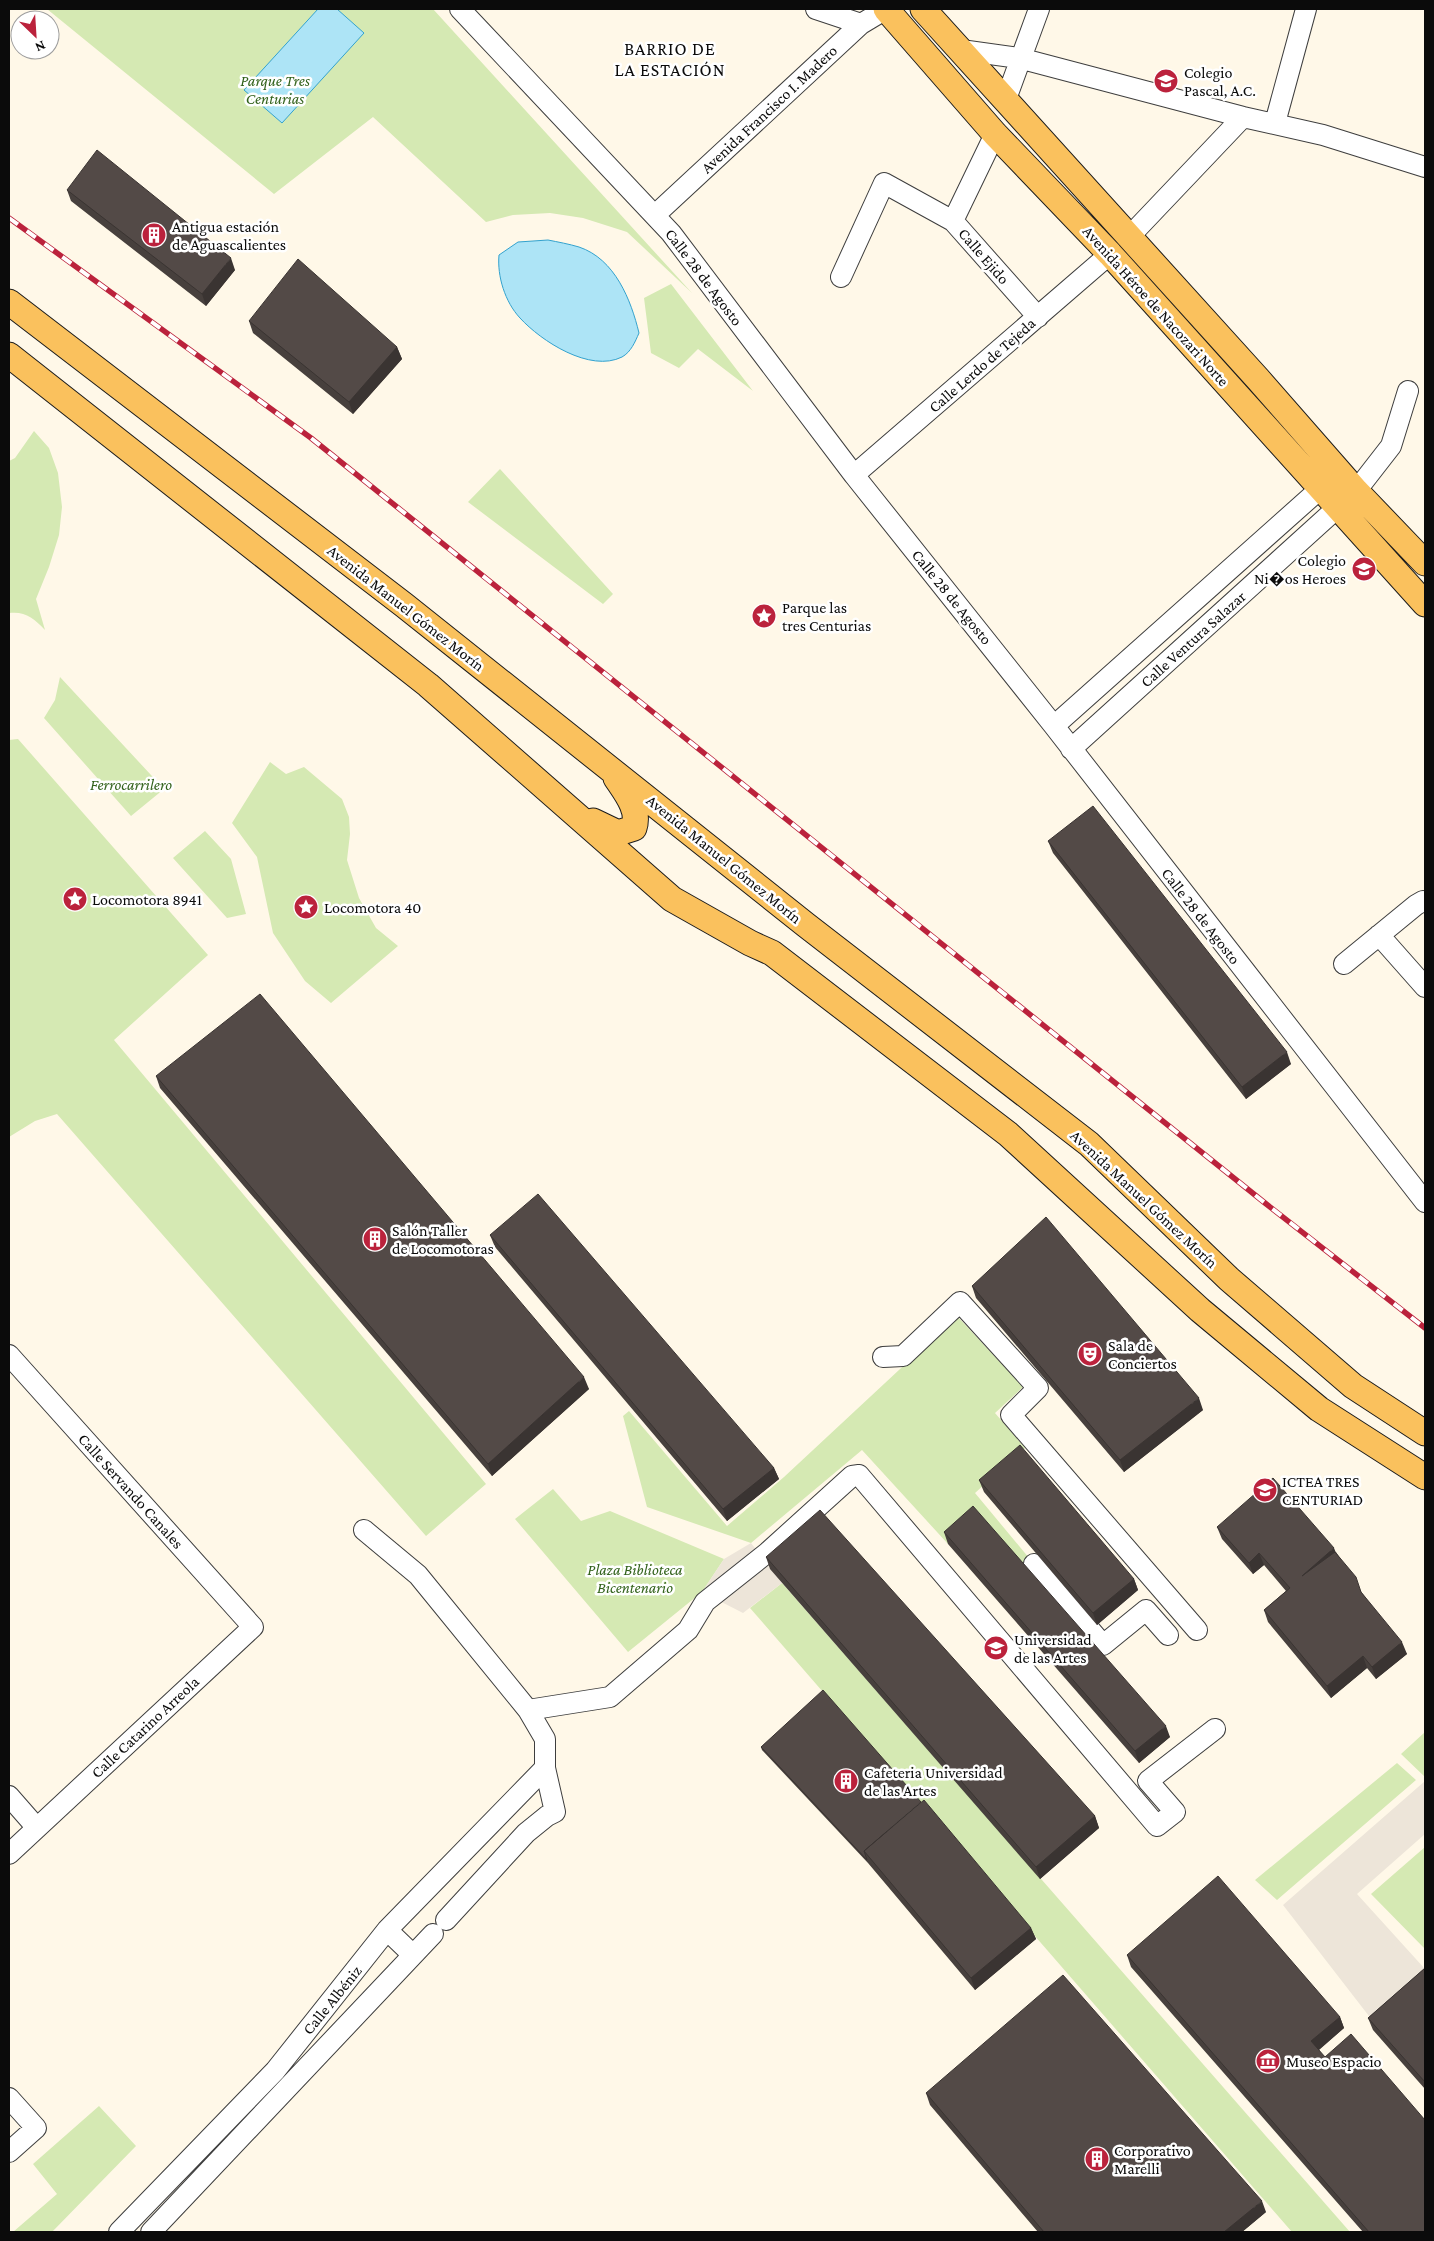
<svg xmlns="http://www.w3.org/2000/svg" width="1434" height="2241" viewBox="0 0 1434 2241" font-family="'Crimson Pro',serif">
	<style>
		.green { fill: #d5e9b3 }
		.plaza { fill: #ede5d9 }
		.water { fill: #ade4f6; stroke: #33a2ce }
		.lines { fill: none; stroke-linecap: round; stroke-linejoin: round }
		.minor-casing { stroke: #3e3e3e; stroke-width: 22 }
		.major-casing { stroke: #1c1c1c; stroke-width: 27 }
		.minor { stroke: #fff; stroke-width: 20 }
		.major { stroke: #fac15d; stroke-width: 25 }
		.rail-casing { stroke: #bb223c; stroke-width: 5.5 }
		.rail { stroke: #fff; stroke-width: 4; stroke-dasharray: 11; stroke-linecap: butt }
		.wall { fill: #47403d }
		.shaded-wall { fill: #3a3432 }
		.building { fill: #534a47; stroke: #3a3432 }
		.labels { text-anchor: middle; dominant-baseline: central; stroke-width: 5; stroke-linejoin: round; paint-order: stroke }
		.poi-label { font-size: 16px; fill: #0b0b0b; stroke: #fff; text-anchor: start }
		.park-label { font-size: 16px; font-style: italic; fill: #32621b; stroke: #fff }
		.street-label { font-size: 16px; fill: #0b0b0b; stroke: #fff }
		.neighbourhood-label { font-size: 18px; letter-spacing: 1px; fill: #0b0b0b; stroke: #fff }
	</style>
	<rect width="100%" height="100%" fill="#fff8e8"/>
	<path class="green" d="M 47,9 L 433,9 L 692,293 L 627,232 L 583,218 L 550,213 L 513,215 L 486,222 L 373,117 L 274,194 Z
		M 671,284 L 753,391 L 698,349 L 679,368 L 651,353 L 644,298 Z
		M 34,431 L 49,448 L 58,473 L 62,507 L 59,535 L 49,567 L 36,599 L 45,630 C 34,618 25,611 9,613 L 9,461 L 15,458 Z
		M 500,469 L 613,594 L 603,604 L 468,502 Z
		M 60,677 L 164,789 L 131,816 L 44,718 L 55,700 Z
		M 18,739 L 208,955 L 114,1040 L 486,1484 L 426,1536 L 57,1114 L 35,1121 L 9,1137 L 9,740 Z
		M 270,762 L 286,774 L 304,767 L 342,799 L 349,817 L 350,834 L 347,860 L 359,898 L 376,928 L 398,946 L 331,1003 L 305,981 L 273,933 L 257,857 L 232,823 Z
		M 205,831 L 231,859 L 246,914 L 227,918 L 173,858 Z
		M 957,1316 L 1023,1387 L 995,1413 L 1025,1448 L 975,1493 L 1034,1564 L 1024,1571 L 977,1518 L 948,1544 L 862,1450 L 751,1543 L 647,1507 L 623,1416 L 629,1411 L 727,1526 L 784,1477 Z
		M 553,1489 L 581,1521 L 610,1511 L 724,1559 L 702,1592 L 628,1652 L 515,1519 Z
		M 782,1583 L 1350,2232 L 1292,2232 L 750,1608 Z
		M 1425,1732 L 1425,1777 L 1401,1754 Z
		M 1397,1763 L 1416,1780 L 1277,1900 L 1255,1880 Z
		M 1425,1847 L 1425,1949 L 1371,1894 Z
		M 99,2106 L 136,2146 L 52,2232 L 13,2232 L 57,2194 L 33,2164 Z"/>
	<path class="plaza" d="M 751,1543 L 782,1583 L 743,1613 L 702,1592 L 724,1559 Z
		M 1425,1781 L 1425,1834 L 1357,1894 L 1425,1969 L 1372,2020 L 1283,1905 Z"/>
	<path class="water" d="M 318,9 L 337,9 L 364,33 L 282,123 L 244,90 Z
		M 548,240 C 558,242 569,244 579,247 C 615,259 631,300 639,333 C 635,342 631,352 622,357 C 590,373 541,341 520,318 C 505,302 497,276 499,255 L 518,242 Z"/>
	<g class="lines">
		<defs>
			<path id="minor" d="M 460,9 L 671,233 L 854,475 L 1054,726 L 1425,1202
				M 816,9 L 861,24
				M 961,50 L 1019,58 L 1243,117 L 1323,135 L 1425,167
				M 1006,99 L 1039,9
				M 1275,123 L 1306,9
				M 655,215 L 861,24 L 886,9
				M 953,221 L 995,134
				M 1129,237 L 1243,117
				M 841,277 L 884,183 L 953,221 L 1038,317
				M 854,475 L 1110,254
				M 1356,491 L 1391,446 L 1408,391
				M 1054,726 L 1321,488
				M 1071,749 L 1337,508
				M 1379,935 L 1425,987
				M 1344,964 L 1416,905 L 1423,901 L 1425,902
				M 9,1355 L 253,1627 L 9,1854
				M 883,1357 L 903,1356 L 960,1302 L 1038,1388 L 1011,1415 L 1197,1630
				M 364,1530 L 418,1575 L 528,1710 L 545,1739 L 545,1768 L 555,1812 L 547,1816 L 526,1833 L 446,1920
				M 1034,1564 L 1103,1645 L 1146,1610 L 1168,1635
				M 528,1710 L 610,1697 L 688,1630 L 705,1602 L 768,1552 L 852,1476 L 859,1475 L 1157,1826 L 1175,1812 L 1148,1781 L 1215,1729
				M 9,1796 L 37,1828
				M 387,1930 L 413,1955
				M 9,2098 L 36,2128 L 9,2152
				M 119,2232 L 275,2071 L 387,1930 L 545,1768
				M 151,2232 L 433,1934"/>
			<path id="major" d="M 886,9 L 995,134 L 1110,254 L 1425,604
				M 923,9 L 1258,379 L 1356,491 L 1425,563
				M 9,302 L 404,605 L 806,925 L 1089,1144 L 1229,1279 L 1353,1386 L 1425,1433
				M 9,355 L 428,685 L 672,899 L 750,943 L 772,953 L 1008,1134 L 1200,1310 L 1319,1409 L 1425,1477
				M 593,821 L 618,833 L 634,828 C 640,810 626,793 616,778"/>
		</defs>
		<use href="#minor" class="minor-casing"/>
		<use href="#major" class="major-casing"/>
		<use href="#minor" class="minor"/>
		<use href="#major" class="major"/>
		<defs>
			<path id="rail" d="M 9,218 L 311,438 L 1265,1203 L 1425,1328"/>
		</defs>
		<use href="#rail" class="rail-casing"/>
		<use href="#rail" class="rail"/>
	</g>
	<path class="wall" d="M 67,190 L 235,270 L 206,306 L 71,201 Z
		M 249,321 L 397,347 L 402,359 L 353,414 L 253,333 Z
		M 1048,841 L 1291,1064 L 1246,1099 L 1053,853 Z
		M 156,1076 L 589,1389 L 492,1476 L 160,1088 Z
		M 490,1235 L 774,1468 L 779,1479 L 727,1521 L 495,1247 Z
		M 972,1286 L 1203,1410 L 1124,1472 L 976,1298 Z
		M 979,1480 L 1134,1579 L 1138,1590 L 1097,1625 L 984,1492 Z
		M 1217,1527 L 1336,1552 L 1362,1593 L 1407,1654 L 1376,1679 L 1367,1668 L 1331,1698 L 1268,1622 L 1264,1610 L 1286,1591 L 1264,1565 L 1253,1574 L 1222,1539 Z
		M 944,1532 L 1170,1737 L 1139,1763 L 948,1544 Z
		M 766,1557 L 1095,1816 L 1099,1828 L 1040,1879 L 770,1569 Z
		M 761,1747 L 1031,1928 L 1036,1939 L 975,1990 L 868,1863 L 762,1750 Z
		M 1127,1955 L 1340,2017 L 1344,2028 L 1319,2050 L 1425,2232 L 1363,2232 L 1131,1967 Z
		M 1425,1968 L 1425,2089 L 1373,2030 L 1368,2018 Z
		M 926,2093 L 1266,2212 L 1242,2232 L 1038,2232 L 930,2105 Z"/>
	<path class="shaded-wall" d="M 231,258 L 235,270 L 206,306 L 202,294 Z
		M 397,347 L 402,359 L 353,414 L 349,402 Z
		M 1287,1052 L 1291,1064 L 1246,1099 L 1242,1087 Z
		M 584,1377 L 589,1389 L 492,1476 L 488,1464 Z
		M 1199,1398 L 1203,1410 L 1124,1472 L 1120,1460 Z
		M 774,1468 L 779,1479 L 727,1521 L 723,1509 Z
		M 1334,1548 L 1339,1560 L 1302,1576 Z
		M 1259,1553 L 1264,1565 L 1253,1574 L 1249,1563 Z
		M 1134,1579 L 1138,1590 L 1097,1625 L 1093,1613 Z
		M 1402,1642 L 1407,1654 L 1376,1679 L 1372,1667 Z
		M 1363,1656 L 1367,1668 L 1331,1698 L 1327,1686 Z
		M 1166,1726 L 1170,1737 L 1139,1763 L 1135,1751 Z
		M 1095,1816 L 1099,1828 L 1040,1879 L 1036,1867 Z
		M 1031,1928 L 1036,1939 L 975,1990 L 971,1978 Z
		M 1340,2017 L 1344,2028 L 1315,2053 L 1311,2041 Z
		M 1262,2201 L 1266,2212 L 1242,2232 L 1224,2232 Z"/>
	<path class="building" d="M 97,150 L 231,258 L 202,294 L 67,190 Z
		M 298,259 L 397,347 L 349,402 L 249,321 Z
		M 1093,806 L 1287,1052 L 1242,1087 L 1048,841 Z
		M 260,994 L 584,1377 L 488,1464 L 156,1076 Z
		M 538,1194 L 774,1468 L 723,1509 L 490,1235 Z
		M 1046,1217 L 1199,1398 L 1120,1460 L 972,1286 Z
		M 1020,1445 L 1134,1579 L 1093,1613 L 979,1480 Z
		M 1273,1478 L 1334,1548 L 1302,1576 L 1335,1552 L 1356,1577 L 1361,1592 L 1402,1642 L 1372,1667 L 1363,1656 L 1327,1686 L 1264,1610 L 1290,1588 L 1259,1553 L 1249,1563 L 1217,1527 Z
		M 973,1506 L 1166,1726 L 1135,1751 L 944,1532 Z
		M 820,1510 L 1095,1816 L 1036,1867 L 766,1557 Z
		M 823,1690 L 921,1802 L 864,1851 L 867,1860 L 761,1747 Z
		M 924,1800 L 1031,1928 L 971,1978 L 864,1851 Z
		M 1218,1876 L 1340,2017 L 1311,2041 L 1325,2057 L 1351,2034 L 1425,2120 L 1425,2232 L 1369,2232 L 1127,1955 Z
		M 1425,1968 L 1425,2082 L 1368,2018 Z
		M 1063,1975 L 1262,2201 L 1224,2232 L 1044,2232 L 926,2093 Z"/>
	<defs>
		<symbol id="university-disc" viewBox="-11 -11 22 22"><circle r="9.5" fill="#bb223c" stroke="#fff"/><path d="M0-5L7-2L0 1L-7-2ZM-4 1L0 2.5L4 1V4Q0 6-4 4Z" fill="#fff"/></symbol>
		<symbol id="building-disc" viewBox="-11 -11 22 22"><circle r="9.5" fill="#bb223c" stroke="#fff"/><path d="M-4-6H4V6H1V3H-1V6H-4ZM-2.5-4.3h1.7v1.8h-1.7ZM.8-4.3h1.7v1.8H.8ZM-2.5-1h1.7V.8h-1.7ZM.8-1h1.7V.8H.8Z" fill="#fff"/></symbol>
		<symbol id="school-disc" viewBox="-11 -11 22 22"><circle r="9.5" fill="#bb223c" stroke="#fff"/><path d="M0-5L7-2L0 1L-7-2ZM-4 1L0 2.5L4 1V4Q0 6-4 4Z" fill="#fff"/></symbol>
		<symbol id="sight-disc" viewBox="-11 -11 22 22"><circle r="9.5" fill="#bb223c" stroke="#fff"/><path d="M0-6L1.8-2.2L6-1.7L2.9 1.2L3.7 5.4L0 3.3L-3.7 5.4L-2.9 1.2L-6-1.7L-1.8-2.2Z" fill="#fff"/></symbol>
		<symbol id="theatre-disc" viewBox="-11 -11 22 22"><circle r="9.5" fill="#bb223c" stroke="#fff"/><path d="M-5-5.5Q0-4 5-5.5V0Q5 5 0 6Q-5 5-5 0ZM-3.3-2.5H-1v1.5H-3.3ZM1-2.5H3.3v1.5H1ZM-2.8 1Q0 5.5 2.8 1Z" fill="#fff"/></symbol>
		<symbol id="museum-disc" viewBox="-11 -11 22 22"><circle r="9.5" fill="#bb223c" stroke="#fff"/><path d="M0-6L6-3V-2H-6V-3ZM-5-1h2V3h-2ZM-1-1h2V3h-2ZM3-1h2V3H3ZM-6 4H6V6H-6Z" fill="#fff"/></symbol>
	</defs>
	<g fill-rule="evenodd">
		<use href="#university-disc" x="1152" y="67" width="28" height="28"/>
		<use href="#building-disc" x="140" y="221" width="28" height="28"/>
		<use href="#school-disc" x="1350" y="555" width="28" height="28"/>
		<use href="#sight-disc" x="750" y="602" width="28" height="28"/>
		<use href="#sight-disc" x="61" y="885" width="28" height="28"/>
		<use href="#sight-disc" x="292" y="893" width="28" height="28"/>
		<use href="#building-disc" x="361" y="1225" width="28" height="28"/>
		<use href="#theatre-disc" x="1076" y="1340" width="28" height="28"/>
		<use href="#school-disc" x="1251" y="1476" width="28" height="28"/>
		<use href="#university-disc" x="982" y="1634" width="28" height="28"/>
		<use href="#building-disc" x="832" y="1767" width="28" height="28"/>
		<use href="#museum-disc" x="1254" y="2047" width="28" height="28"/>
		<use href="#building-disc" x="1083" y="2145" width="28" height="28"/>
	</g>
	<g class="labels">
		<g class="poi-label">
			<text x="1184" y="72">Colegio<tspan x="1184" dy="18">Pascal, A.C.</tspan></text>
			<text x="172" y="226">Antigua estación<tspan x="172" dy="18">de Aguascalientes</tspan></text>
			<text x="1346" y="560" text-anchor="end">Colegio<tspan x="1346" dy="18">Ni�os Heroes</tspan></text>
			<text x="782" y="607">Parque las<tspan x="782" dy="18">tres Centurias</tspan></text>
			<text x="92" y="899">Locomotora 8941</text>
			<text x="324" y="907">Locomotora 40</text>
			<text x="392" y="1230">Salón Taller<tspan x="392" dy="18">de Locomotoras</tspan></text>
			<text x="1108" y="1345">Sala de<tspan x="1108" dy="18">Conciertos</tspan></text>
			<text x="1282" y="1481">ICTEA TRES<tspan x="1282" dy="18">CENTURIAD</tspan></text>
			<text x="1014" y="1639">Universidad<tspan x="1014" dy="18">de las Artes</tspan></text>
			<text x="864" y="1772">Cafeteria Universidad<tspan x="864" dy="18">de las Artes</tspan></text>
			<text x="1286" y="2061">Museo Espacio</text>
			<text x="1114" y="2150">Corporativo<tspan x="1114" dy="18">Marelli</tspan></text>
		</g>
		<g class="park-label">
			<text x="275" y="80">Parque Tres<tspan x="275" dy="18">Centurias</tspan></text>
			<text x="131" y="784">Ferrocarrilero</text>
			<text x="635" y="1569">Plaza Biblioteca<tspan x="635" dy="18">Bicentenario</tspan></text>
		</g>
		<g class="street-label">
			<text transform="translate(769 109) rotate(-43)">Avenida Francisco I. Madero</text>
			<text transform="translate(984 256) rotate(49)">Calle Ejido</text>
			<text transform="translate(704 277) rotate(53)">Calle 28 de Agosto</text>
			<text transform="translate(1156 306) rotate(48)">Avenida Héroe de Nacozari Norte</text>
			<text transform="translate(982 365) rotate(-41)">Calle Lerdo de Tejeda</text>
			<text transform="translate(952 597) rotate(51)">Calle 28 de Agosto</text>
			<text transform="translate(406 608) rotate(38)">Avenida Manuel Gómez Morín</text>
			<text transform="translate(1193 639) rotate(-42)">Calle Ventura Salazar</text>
			<text transform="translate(724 859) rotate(39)">Avenida Manuel Gómez Morín</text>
			<text transform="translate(1201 916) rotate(52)">Calle 28 de Agosto</text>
			<text transform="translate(1144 1199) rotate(43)">Avenida Manuel Gómez Morín</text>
			<text transform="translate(131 1491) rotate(48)">Calle Servando Canales</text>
			<text transform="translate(145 1727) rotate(-43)">Calle Catarino Arreola</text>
			<text transform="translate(332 2000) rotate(-51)">Calle Albéniz</text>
		</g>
		<g class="neighbourhood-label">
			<text x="670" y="49">BARRIO DE<tspan x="670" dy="21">LA ESTACIÓN</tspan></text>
		</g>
	</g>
	<rect width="1434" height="2241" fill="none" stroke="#0b0b0b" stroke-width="20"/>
	<g transform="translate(35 35) rotate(155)"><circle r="24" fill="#ffffff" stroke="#9d9d9d"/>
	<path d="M0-4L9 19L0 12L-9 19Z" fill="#bb223c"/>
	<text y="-8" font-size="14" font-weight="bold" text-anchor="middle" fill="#0b0b0b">N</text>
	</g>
</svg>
